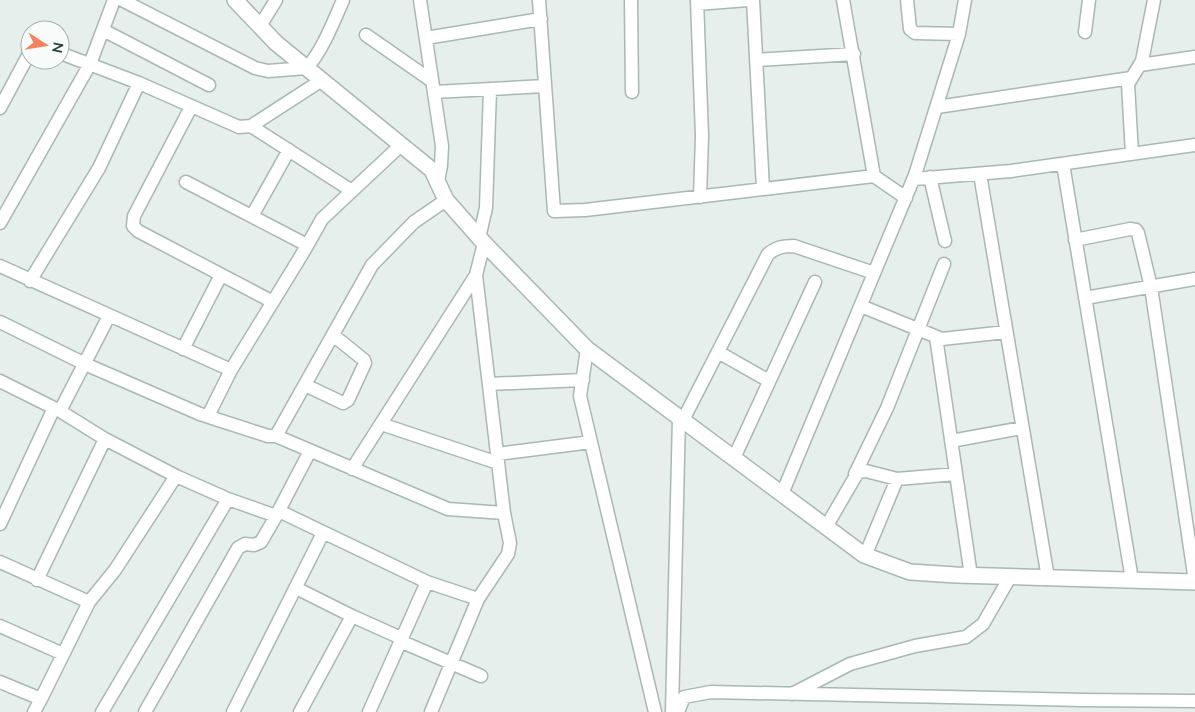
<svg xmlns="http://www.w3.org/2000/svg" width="1195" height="712" viewBox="0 0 1195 712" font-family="'Nunito Sans',sans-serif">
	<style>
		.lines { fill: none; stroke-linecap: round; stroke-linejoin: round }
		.minor-casing { stroke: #a8b8b2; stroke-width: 15 }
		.tertiary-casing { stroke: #a8b8b2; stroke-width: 18 }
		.minor { stroke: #fff; stroke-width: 12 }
		.tertiary { stroke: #fff; stroke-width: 15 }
	</style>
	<rect width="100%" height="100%" fill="#e6efeb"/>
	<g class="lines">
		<defs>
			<path id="minor" d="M 122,0 L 255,68 L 268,71 L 307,68 C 323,49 333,23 343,0
				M 420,0 L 442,146 L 441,165 L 438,182
				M 539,0 L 554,211 L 585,210 L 874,176 L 906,198
				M 631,0 L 632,92
				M 697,0 L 702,136 L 700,197
				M 753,0 L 763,189
				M 843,0 L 874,176
				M 907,0 L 910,29 L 915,33 L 959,34
				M 697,4 L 748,0
				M 260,26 L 276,0
				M 103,30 L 209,85
				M 1085,32 L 1089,0
				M 366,35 L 432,81
				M 426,38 L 541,19
				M 60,53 L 139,83
				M 756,60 L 854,54
				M 1140,65 L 1195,57
				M 322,80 L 251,126 L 352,191
				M 434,92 L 545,86
				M 191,107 L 134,216 L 133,226 L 138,231 L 273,302
				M 937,107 L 1131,78
				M 0,108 L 30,52
				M 1132,154 L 1128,84 L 1142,61 L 1154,0
				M 1063,164 L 1132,580
				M 980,174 L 1048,578
				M 930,177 L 945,241
				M 914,179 L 1011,171 L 1195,145
				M 186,182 L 307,245
				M 446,200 L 414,222 L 372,265 L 276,436 L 448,509 L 504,513 L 476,275 L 484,243
				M 252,216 L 289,150
				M 0,223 L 90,64 L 114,0
				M 479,238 L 486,208 L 490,89
				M 1075,240 L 1130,229 L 1136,230 L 1138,233 L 1151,287 L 1195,581
				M 0,266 L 231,370
				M 30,281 L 99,168 L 139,83 L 239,127 L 251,126
				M 1085,298 L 1195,279
				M 861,306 L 942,339 L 1006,332
				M 0,322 L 85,364 L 200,414 L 268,436 L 276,436
				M 936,337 L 971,576
				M 183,349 L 221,275
				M 587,349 L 580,396 L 655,712
				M 718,352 L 769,381
				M 0,381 L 60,411 L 105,439 L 176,476 L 115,570 L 89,602
				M 489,384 L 583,380
				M 305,385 L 343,403 L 348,400 L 365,363 L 364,360 L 333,335
				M 60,411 L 109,316
				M 208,416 L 231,370 L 304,251 L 322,219 L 401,145
				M 683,420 L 768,254 C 777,247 783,246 794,246 L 874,273
				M 381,424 L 498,463
				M 951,441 L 1022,428
				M 497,454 L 591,442
				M 734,458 L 815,282
				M 352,469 L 476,275
				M 855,474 L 887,408 L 944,264
				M 176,476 L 228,499
				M 782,494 L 915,175 L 959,34 L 965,0
				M 279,511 L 427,582 L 369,712
				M 0,524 L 54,408
				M 826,527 L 858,472 L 866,471 L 897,479 L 956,474
				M 865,556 L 897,479
				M 0,562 L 89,602 L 41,699 L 0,682
				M 37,580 L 105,439
				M 427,582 L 478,599
				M 296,588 L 352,616
				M 0,626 L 63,654
				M 400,641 L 481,676
				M 792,694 L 850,664 L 915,646 L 966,637 L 983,624 L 1010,577
				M 34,712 L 41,699
				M 102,712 L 228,499 L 276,516
				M 145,712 L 238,548 L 245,544 L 254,545 L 261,542 L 276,516 L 310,451
				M 233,712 L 323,533
				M 300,712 L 352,616 L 401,638
				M 431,712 L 478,599 L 508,554 L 510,543 L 504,513
				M 672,712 L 679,417
				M 678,712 L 684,697 L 711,692 L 1082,700 L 1195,701"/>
			<path id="tertiary" d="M 235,0 L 276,43 L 432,170 L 446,200 L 484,243 L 587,349 L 864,555 L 910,572 L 956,575 L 1195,582"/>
		</defs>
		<use href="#minor" class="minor-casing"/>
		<use href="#tertiary" class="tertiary-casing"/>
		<use href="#minor" class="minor"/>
		<use href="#tertiary" class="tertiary"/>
	</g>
	<g transform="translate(45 45) rotate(102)"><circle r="24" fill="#f7fbf9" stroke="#a3b1ad"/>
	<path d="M0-4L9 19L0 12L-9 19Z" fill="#f4845f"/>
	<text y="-8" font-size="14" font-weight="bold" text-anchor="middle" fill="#24423a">N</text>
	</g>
</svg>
